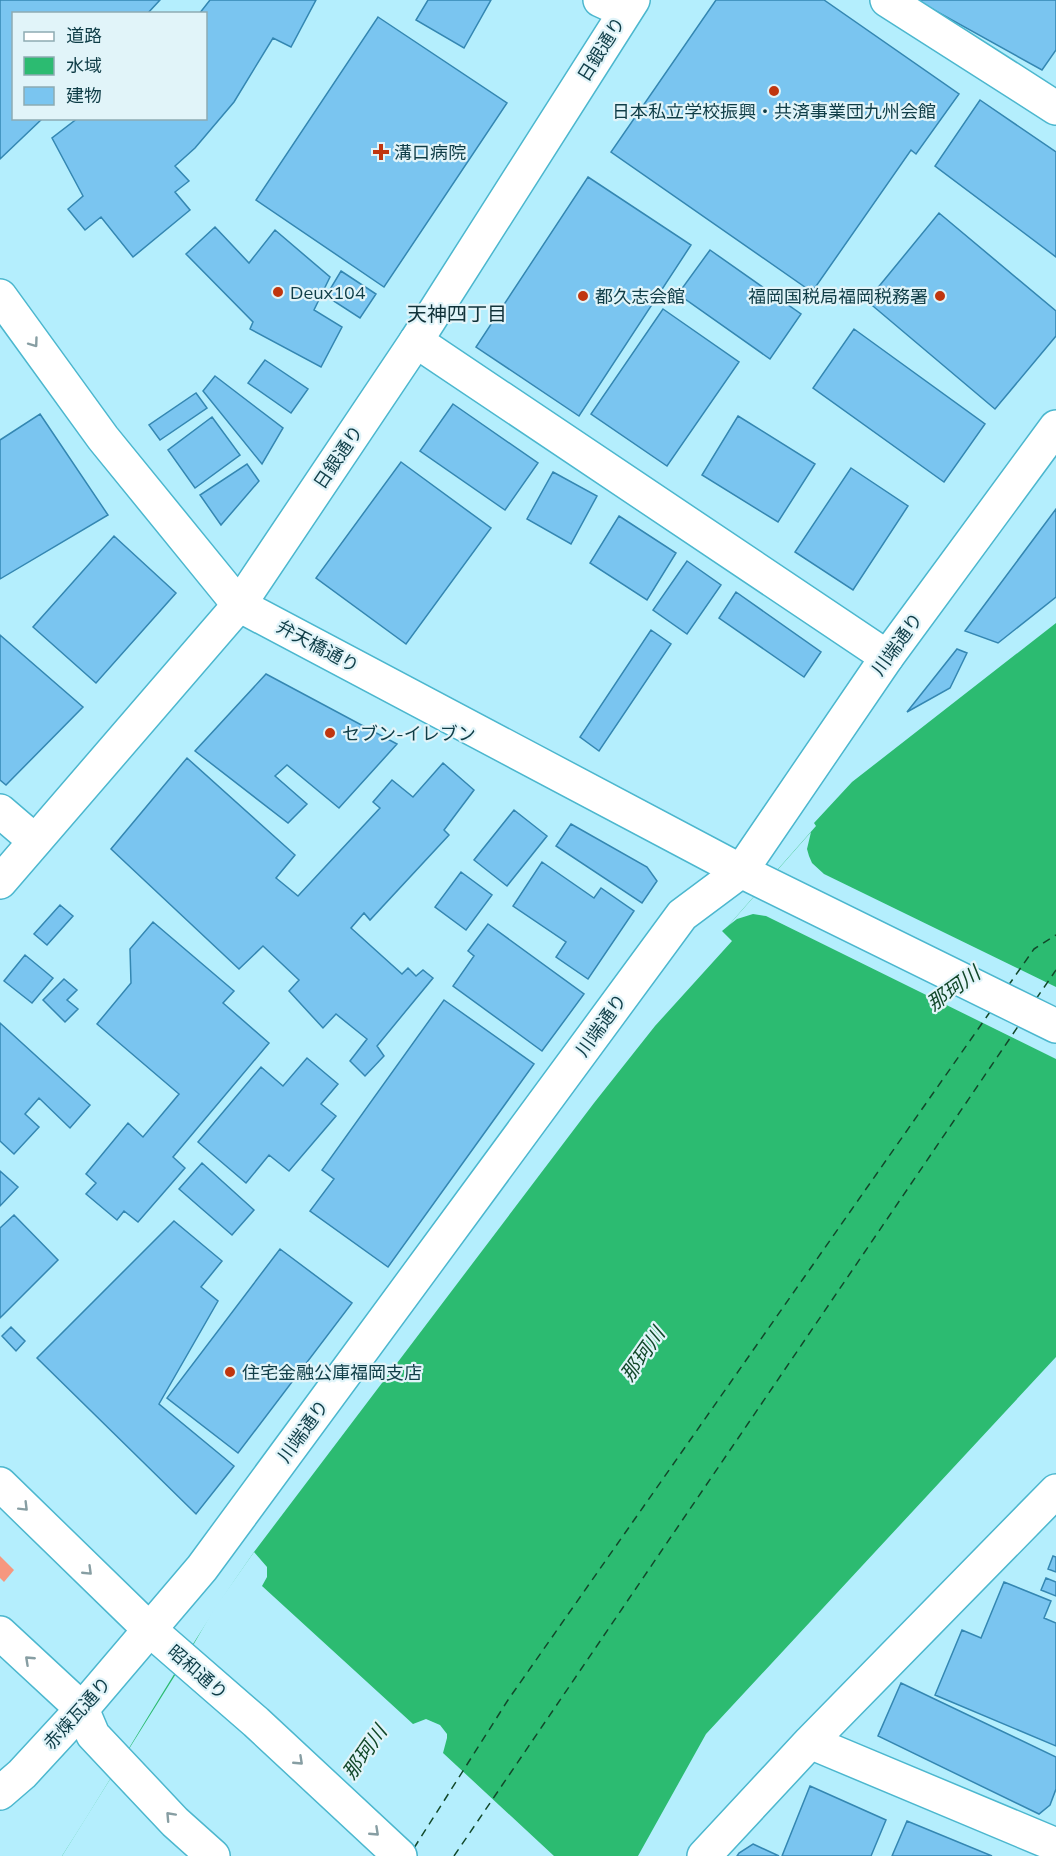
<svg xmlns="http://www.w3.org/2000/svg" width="1056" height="1856" viewBox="0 0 1056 1856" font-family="Mulish,'Noto Sans JP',sans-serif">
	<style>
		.green { fill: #f6977f }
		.water { fill: #2cbb71 }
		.pier { fill: #b4eefd }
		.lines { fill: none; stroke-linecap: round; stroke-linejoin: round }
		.ferry { stroke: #12482a; stroke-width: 1.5; stroke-dasharray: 8 6; stroke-linecap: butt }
		.building { fill: #7ac5f0; stroke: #3487b2; stroke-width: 1.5 }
		.minor-casing { stroke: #4cb7ce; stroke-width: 36 }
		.tertiary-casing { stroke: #4cb7ce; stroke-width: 36 }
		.secondary-casing { stroke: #4cb7ce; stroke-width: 36 }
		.minor { stroke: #fff; stroke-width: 33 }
		.tertiary { stroke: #fff; stroke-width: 33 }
		.secondary { stroke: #fff; stroke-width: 33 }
		.oneway { stroke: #879ea3 }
		.poi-dot { fill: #c0360f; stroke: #e1f4f9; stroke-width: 2 }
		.labels { text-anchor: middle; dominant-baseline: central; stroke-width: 4.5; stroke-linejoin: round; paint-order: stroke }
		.street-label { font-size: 18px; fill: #0f3d47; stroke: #e1f4f9 }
		.poi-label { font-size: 18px; fill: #0f3d47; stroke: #e1f4f9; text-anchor: start }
		.neighbourhood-label { font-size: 20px; fill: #103239; stroke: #e1f4f9 }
		.water-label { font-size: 20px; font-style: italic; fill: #12482a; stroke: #e1f4f9 }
	</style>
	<rect width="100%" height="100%" fill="#b4eefd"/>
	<path class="green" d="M 0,1556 L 14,1570 L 4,1582 L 0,1578 Z"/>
	<path class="water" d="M 1056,623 L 1056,1357 L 706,1734 L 638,1856 L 62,1856 C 127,1755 185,1650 254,1552 L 594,1103 L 655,1026 L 732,941 L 722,931 L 728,926 L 816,826 L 814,823 L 852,782 Z"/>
	<path class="pier" d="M 811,832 L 807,849 L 809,856 L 812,863 L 824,874 L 1056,987 L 1056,1059 L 766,916 L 753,914 L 737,919 L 728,926 Z
		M 254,1552 L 267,1567 L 267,1577 L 262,1586 L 413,1724 L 426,1719 L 440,1725 L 447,1734 L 447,1738 L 443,1753 L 554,1856 L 62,1856 L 184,1661 L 214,1609 Z"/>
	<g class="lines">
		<path class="ferry" d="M 1008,986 L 1034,949 L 1056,935
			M 1036,999 L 1056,970
			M 414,1848 L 508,1700 L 990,1012
			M 454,1856 L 1019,1025"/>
	</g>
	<path class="building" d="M 0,0 L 160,0 L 147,14 L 14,14 L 14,118 L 43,118 L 0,159 Z
		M 210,0 L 316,0 L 291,47 L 273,38 L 234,102 L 195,148 L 175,166 L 189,181 L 175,192 L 190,210 L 133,257 L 101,217 L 85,230 L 68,209 L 83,196 L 52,138 L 78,118 L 206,118 L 206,14 L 199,14 Z
		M 428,0 L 491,0 L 464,48 L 416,20 Z
		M 716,0 L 824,0 L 959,94 L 916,154 L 911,150 L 812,292 L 611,152 Z
		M 916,0 L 1056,0 L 1056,50 L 1042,70 Z
		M 378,17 L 507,103 L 384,287 L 256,200 Z
		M 980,100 L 1056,152 L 1056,257 L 935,166 Z
		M 588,177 L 691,245 L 579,416 L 476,347 Z
		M 939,213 L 1056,311 L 1056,336 L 995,409 L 867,301 Z
		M 215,227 L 249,263 L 275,230 L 330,277 L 314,310 L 342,327 L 321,367 L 250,329 L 253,322 L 186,254 Z
		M 710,250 L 801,314 L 770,359 L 678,294 Z
		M 341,271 L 376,294 L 360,318 L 326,296 Z
		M 663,309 L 739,362 L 667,466 L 591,414 Z
		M 854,329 L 985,424 L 944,482 L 813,388 Z
		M 265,360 L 308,389 L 291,413 L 248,383 Z
		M 215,376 L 283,428 L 262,464 L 203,391 Z
		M 196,393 L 207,408 L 160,440 L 149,425 Z
		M 453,404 L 538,463 L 505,510 L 420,451 Z
		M 40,414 L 108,515 L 0,579 L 0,440 Z
		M 738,416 L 815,464 L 778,522 L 702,475 Z
		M 212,417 L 240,455 L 195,488 L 168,450 Z
		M 401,462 L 491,528 L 406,644 L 316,578 Z
		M 247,464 L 259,481 L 221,525 L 200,495 Z
		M 851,468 L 908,506 L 853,590 L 795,552 Z
		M 553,472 L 597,496 L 571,544 L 527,519 Z
		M 1056,509 L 1056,597 L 998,643 L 965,631 Z
		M 619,516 L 676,553 L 647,600 L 590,563 Z
		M 114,536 L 176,593 L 96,683 L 33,627 Z
		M 687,561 L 721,585 L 687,634 L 653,610 Z
		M 736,592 L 821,652 L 804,677 L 719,618 Z
		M 651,630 L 671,644 L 599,751 L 580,737 Z
		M 0,635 L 83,707 L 6,785 L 0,780 Z
		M 957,649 L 967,653 L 950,688 L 907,712 Z
		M 266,674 L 397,744 L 339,808 L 287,765 L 275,776 L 307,804 L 288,823 L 195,751 Z
		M 187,758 L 295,855 L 276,878 L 298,896 L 380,808 L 373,802 L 392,780 L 413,797 L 443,763 L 474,790 L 444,830 L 449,835 L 370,920 L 364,913 L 351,928 L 402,974 L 408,968 L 416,976 L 423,970 L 433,978 L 377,1046 L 384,1056 L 365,1076 L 350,1061 L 367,1039 L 336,1014 L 323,1028 L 289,991 L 299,980 L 263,946 L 239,969 L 111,849 Z
		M 514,810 L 547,836 L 507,886 L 474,860 Z
		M 571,824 L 647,867 L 657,881 L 642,903 L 556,846 Z
		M 542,862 L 594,898 L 601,888 L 634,911 L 588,979 L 556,957 L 566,942 L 513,906 Z
		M 461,872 L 492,895 L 466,930 L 435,907 Z
		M 60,905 L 73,916 L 47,945 L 34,934 Z
		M 153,922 L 234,991 L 223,1003 L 269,1043 L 173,1157 L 185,1168 L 138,1222 L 124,1211 L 117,1220 L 86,1194 L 96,1183 L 86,1174 L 128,1123 L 143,1137 L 179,1094 L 97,1024 L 131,983 L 130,949 Z
		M 488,924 L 584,994 L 542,1051 L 453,986 L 474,956 L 468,951 Z
		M 25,955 L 53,978 L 32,1003 L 4,981 Z
		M 64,979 L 77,990 L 67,1000 L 78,1009 L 65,1022 L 43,1000 Z
		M 444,1000 L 534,1064 L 388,1267 L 310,1211 L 334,1179 L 322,1170 Z
		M 0,1023 L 90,1105 L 70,1128 L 39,1098 L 25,1114 L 39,1127 L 14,1154 L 0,1141 Z
		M 307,1058 L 338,1084 L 321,1104 L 336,1116 L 289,1171 L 269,1155 L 246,1183 L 198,1142 L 261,1067 L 283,1086 Z
		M 202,1163 L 254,1210 L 232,1235 L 179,1189 Z
		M 0,1171 L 18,1187 L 0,1206 Z
		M 14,1215 L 58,1260 L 0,1318 L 0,1228 Z
		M 174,1221 L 222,1261 L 201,1287 L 218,1301 L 159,1404 L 234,1466 L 196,1514 L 37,1358 Z
		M 280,1249 L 352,1303 L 238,1453 L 167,1398 Z
		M 11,1327 L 25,1341 L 16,1351 L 2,1336 Z
		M 1053,1556 L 1056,1557 L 1056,1572 L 1048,1569 Z
		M 1046,1578 L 1056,1582 L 1056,1596 L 1041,1590 Z
		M 1004,1582 L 1051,1601 L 1044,1618 L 1056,1623 L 1056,1746 L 935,1695 L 962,1630 L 981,1638 Z
		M 901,1683 L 1056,1757 L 1056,1789 L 1050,1805 L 1039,1814 L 878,1736 Z
		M 810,1786 L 886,1820 L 871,1856 L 782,1856 Z
		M 907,1821 L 992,1856 L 892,1856 Z
		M 753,1844 L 779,1856 L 737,1856 L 739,1853 Z"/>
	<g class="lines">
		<defs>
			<path id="minor" d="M 600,0 L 624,11
				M 887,0 L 1056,108
				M 0,296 L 103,438 L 239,605 L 741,871
				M 416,341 L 887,657
				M 0,811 L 35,841
				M 810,1742 L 1056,1845
				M 704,1856 L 810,1742 L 1056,1491"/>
			<path id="tertiary" d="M 741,871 L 1056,1026
				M 0,882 L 239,605 L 416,341 L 633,0
				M 0,1484 L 149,1629 L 256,1722 L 400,1856
				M 0,1633 L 82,1709 L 93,1735 L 175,1822 L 213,1856"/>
			<path id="secondary" d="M 0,1793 L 22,1774 L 82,1709 L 202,1568 L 682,915 L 741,871 L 887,657 L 1056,427"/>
		</defs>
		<use href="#minor" class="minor-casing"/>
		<use href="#tertiary" class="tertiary-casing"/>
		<use href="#secondary" class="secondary-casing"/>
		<use href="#minor" class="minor"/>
		<use href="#tertiary" class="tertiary"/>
		<use href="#secondary" class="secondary"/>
	</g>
	<defs><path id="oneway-chevron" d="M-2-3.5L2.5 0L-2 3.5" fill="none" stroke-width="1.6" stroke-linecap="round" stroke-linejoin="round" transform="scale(1.5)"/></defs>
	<g class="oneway">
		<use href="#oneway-chevron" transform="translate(34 343) rotate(54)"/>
		<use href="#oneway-chevron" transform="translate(24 1507) rotate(45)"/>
		<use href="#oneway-chevron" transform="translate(88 1571) rotate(44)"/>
		<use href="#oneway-chevron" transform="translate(29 1660) rotate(-137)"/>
		<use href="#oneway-chevron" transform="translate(299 1761) rotate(43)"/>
		<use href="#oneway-chevron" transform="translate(170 1816) rotate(-133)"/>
		<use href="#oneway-chevron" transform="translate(375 1832) rotate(43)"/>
	</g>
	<g class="poi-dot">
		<circle cx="774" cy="91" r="6"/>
		<path d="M378 143h6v6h6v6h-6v6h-6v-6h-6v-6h6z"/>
		<circle cx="278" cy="292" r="6"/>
		<circle cx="583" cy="296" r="6"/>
		<circle cx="940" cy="296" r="6"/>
		<circle cx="330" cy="733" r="6"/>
		<circle cx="230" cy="1372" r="6"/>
	</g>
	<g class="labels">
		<g class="street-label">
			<text transform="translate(601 49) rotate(-58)">日銀通り</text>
			<text transform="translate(338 457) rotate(-56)">日銀通り</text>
			<text transform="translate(897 644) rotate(-54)">川端通り</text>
			<text transform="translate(318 646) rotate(28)">弁天橋通り</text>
			<text transform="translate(601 1025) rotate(-54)">川端通り</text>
			<text transform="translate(303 1431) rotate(-54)">川端通り</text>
			<text transform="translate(198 1672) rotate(41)">昭和通り</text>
			<text transform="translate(77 1713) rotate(-48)">赤煉瓦通り</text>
		</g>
		<g class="poi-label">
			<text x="774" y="111" text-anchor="middle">日本私立学校振興・共済事業団九州会館</text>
			<text x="394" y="152">溝口病院</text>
			<text x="290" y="292">Deux104</text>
			<text x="595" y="296">都久志会館</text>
			<text x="928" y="296" text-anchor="end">福岡国税局福岡税務署</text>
			<text x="342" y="733">セブン-イレブン</text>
			<text x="242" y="1372">住宅金融公庫福岡支店</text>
		</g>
		<g class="neighbourhood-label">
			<text x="457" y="313">天神四丁目</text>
		</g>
		<g class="water-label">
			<text transform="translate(953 988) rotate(-36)">那珂川</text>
			<text transform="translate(642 1354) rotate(-55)">那珂川</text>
			<text transform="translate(364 1752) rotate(-55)">那珂川</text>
		</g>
	</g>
	<rect x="12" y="12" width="195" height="108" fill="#e1f4f9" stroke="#8dabb2" stroke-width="1.5"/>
	<rect x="24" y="32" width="30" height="9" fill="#ffffff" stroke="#8dabb2" stroke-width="1.5"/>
	<text x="66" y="42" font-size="18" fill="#0f3d47">道路</text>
	<rect x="24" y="57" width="30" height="18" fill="#2cbb71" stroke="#8dabb2" stroke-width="1.5"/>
	<text x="66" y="72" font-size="18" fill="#0f3d47">水域</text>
	<rect x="24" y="87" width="30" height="18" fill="#7ac5f0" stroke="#8dabb2" stroke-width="1.5"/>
	<text x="66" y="102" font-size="18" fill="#0f3d47">建物</text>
</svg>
